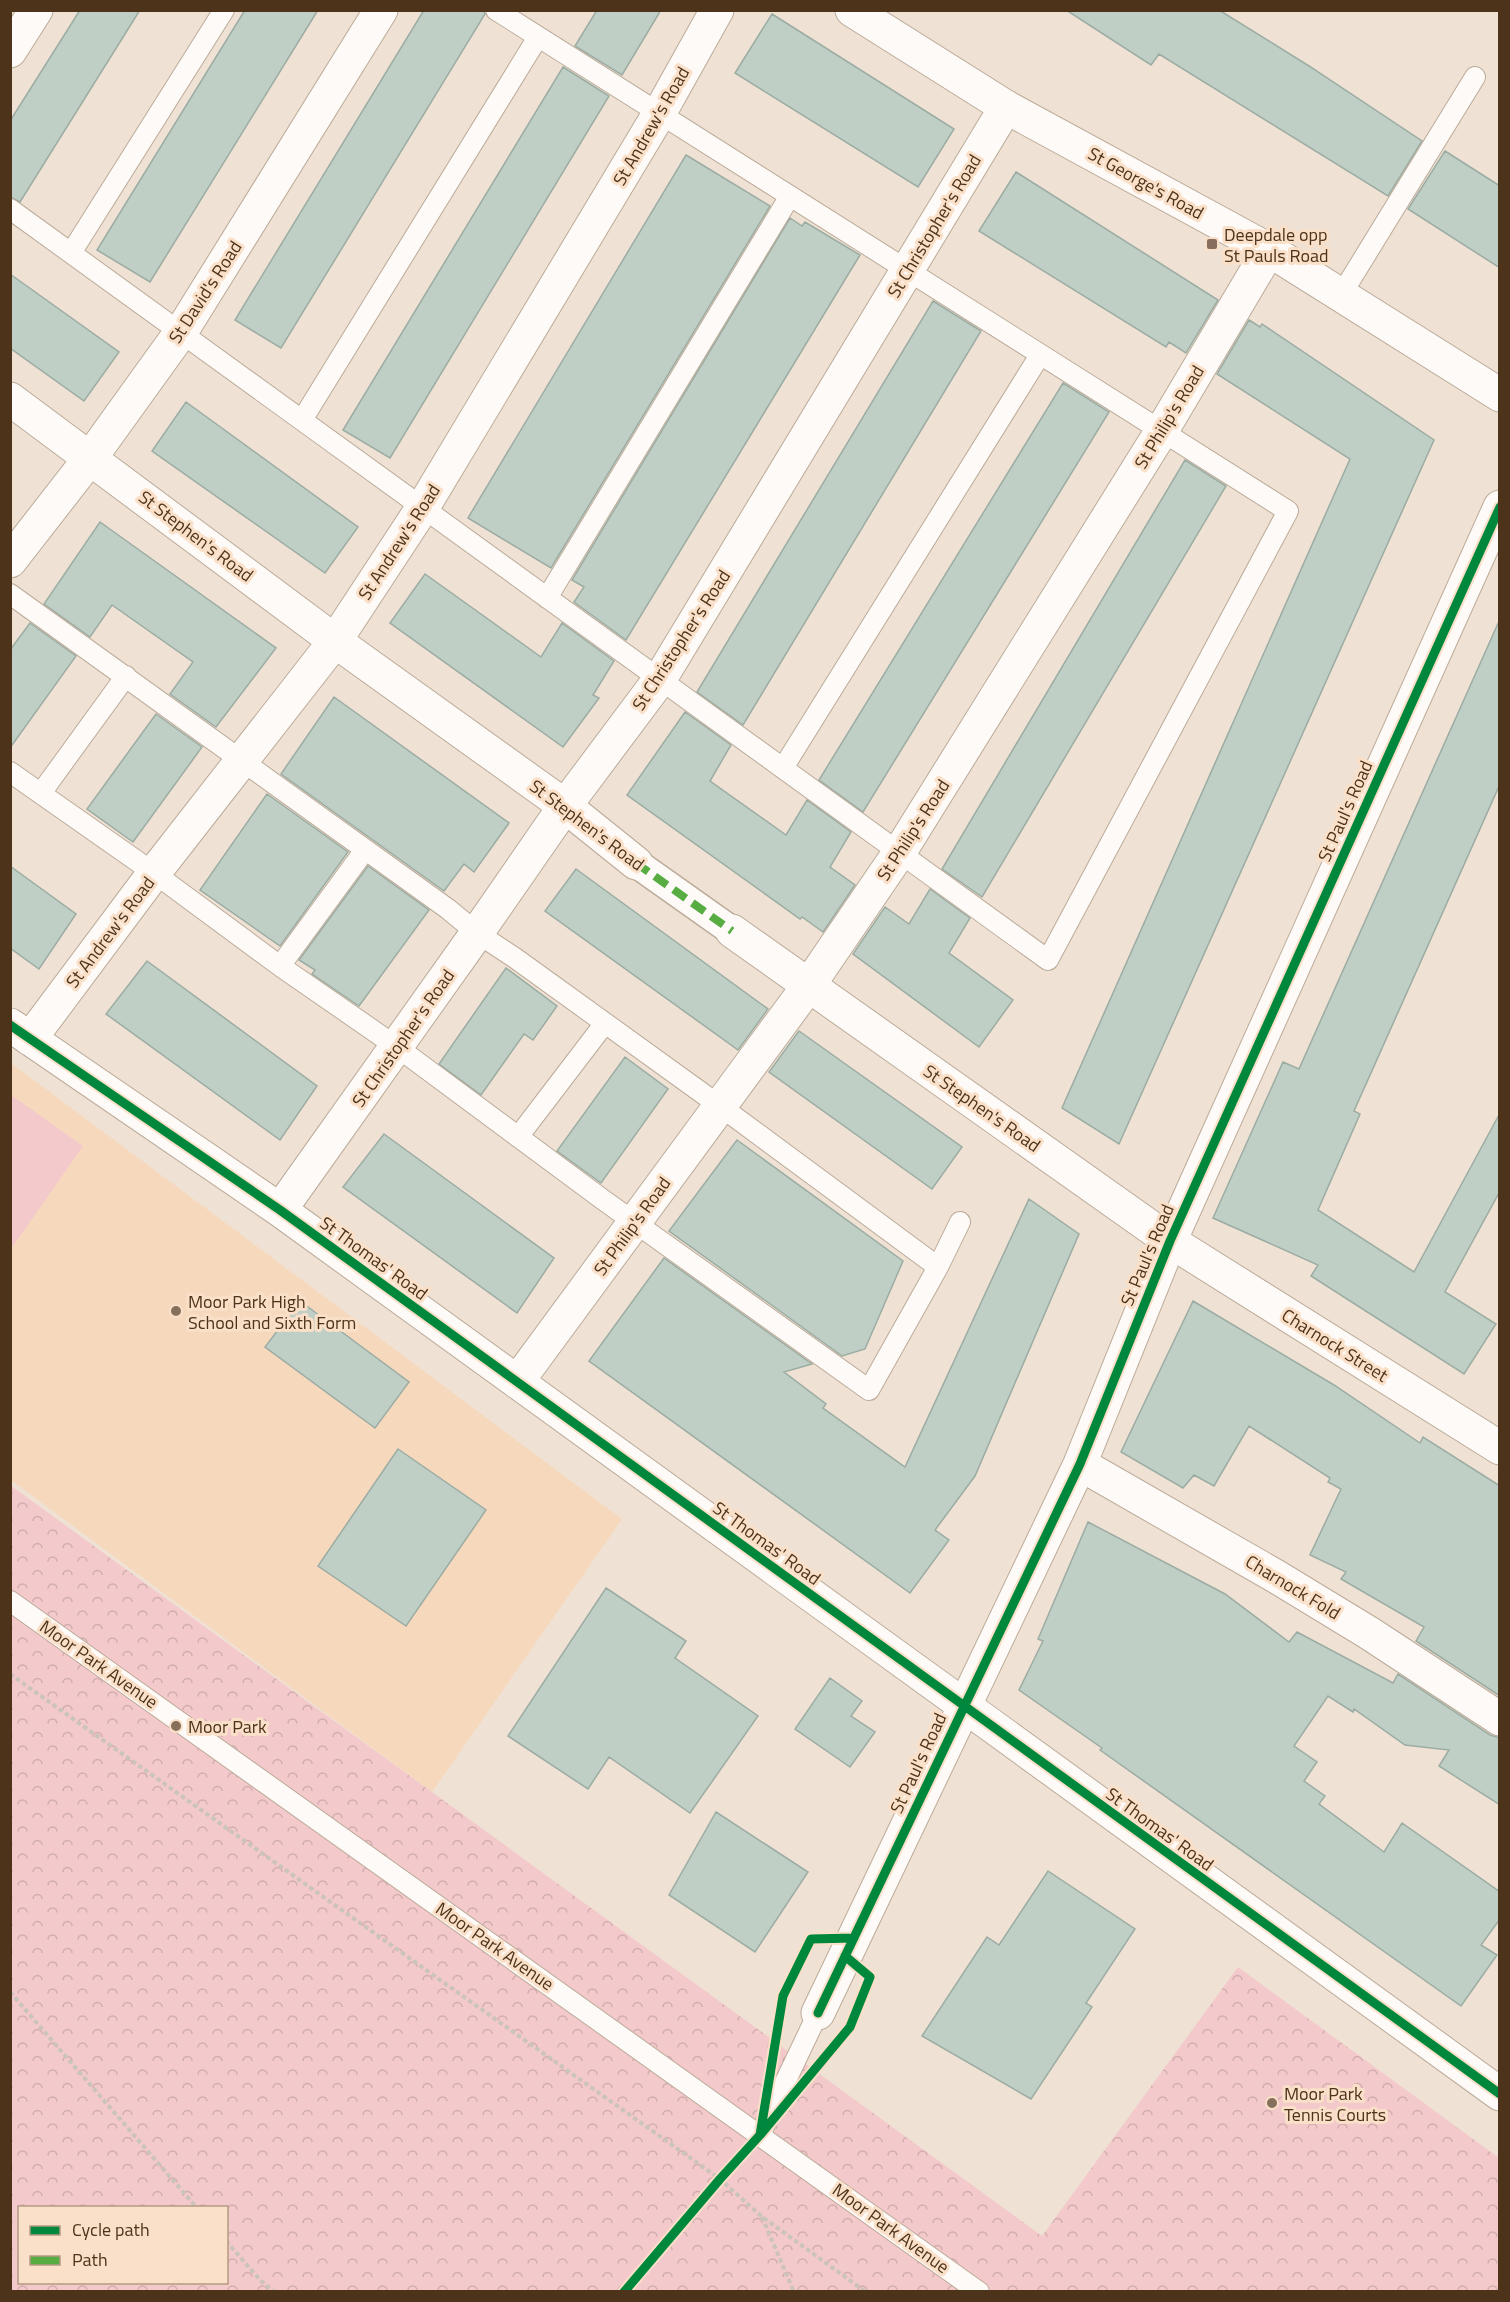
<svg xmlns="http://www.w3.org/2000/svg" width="1510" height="2302" viewBox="0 0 1510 2302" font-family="'Titillium Web',sans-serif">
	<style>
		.built { fill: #f6d8bd }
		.grass { fill: #f3c9cb }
		.park { fill: url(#park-crowns); fill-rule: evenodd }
		.building { fill: #c0cfc6; stroke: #9baca3; stroke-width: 1.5 }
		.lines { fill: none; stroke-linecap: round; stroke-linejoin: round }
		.service-casing { stroke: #bcab99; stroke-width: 22 }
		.pedestrian-casing { stroke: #bcab99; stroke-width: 31 }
		.minor-casing { stroke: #bcab99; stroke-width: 35 }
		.tertiary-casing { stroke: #bcab99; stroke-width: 35 }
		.path { stroke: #cbc3bc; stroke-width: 4; stroke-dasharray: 4.5 3; stroke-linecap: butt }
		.service { stroke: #fdfaf8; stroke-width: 20 }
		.pedestrian { stroke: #fdfaf8; stroke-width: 28 }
		.minor { stroke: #fdfaf8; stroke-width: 33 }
		.tertiary { stroke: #fdfaf8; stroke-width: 33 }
		.quiet { stroke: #57ac42; stroke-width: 8; stroke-dasharray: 15 8; stroke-linecap: butt }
		.cycleway-casing { stroke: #fae0c8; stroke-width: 13 }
		.cycleway { stroke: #00873e; stroke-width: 9 }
		.poi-dot { fill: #86705b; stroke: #fae0c8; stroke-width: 2 }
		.labels { text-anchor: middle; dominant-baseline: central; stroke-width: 6; stroke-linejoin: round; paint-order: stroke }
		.street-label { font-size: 18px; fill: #4d331a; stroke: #fae0c8 }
		.poi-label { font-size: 18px; fill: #4d331a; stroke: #fae0c8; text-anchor: start }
	</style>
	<defs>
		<pattern id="park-crowns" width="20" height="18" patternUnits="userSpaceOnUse" patternTransform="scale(1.5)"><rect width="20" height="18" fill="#f3c9cb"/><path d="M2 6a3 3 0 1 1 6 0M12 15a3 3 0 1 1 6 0" fill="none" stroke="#d2adae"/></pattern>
	</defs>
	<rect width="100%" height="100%" fill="#efe1d3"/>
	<path class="built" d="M 11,1063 L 622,1519 L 432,1792 L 11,1480 Z"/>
	<path class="grass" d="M 11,1095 L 83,1146 L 11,1249 Z"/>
	<path class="park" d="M 10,1485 L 1042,2236 L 1238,1967 L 1499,2158 L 1499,2291 L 11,2291 ZM 20,2208 L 226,2208 L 226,2282 L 20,2282 Z"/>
	<path class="building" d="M 80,10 L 140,10 L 20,202 L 10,197 L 10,121 Z
		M 245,10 L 318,10 L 150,282 L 97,250 Z
		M 424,10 L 484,10 L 485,14 L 281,348 L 235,320 Z
		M 597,10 L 661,10 L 622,75 L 575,46 Z
		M 1066,10 L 1219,10 L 1309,66 L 1422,141 L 1388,196 L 1159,54 L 1151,65 Z
		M 772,14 L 954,129 L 918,187 L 735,73 Z
		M 563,67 L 609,96 L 390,458 L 343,430 Z
		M 1445,151 L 1500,186 L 1500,268 L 1408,209 Z
		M 686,155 L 770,206 L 551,568 L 468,518 Z
		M 1016,172 L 1218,300 L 1186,353 L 1169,342 L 1166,347 L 979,231 Z
		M 790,218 L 802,226 L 805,222 L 860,255 L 626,640 L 574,602 L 584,587 L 572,580 Z
		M 10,274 L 119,352 L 84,401 L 10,348 Z
		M 933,301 L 981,331 L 743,725 L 697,692 Z
		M 1249,320 L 1260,327 L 1262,324 L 1434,440 L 1119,1144 L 1062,1108 L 1350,459 L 1217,374 Z
		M 1063,383 L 1109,412 L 863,812 L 819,780 Z
		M 186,402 L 358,527 L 325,573 L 152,451 Z
		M 1185,460 L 1226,486 L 982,897 L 942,869 Z
		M 100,522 L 276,648 L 216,727 L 170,694 L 193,662 L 112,605 L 90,637 L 44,604 Z
		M 425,574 L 541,657 L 562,623 L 614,661 L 593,695 L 599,698 L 563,747 L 390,623 Z
		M 1500,619 L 1500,784 L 1354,1111 L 1360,1114 L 1318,1210 L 1414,1272 L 1500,1113 L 1500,1191 L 1445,1292 L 1496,1324 L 1464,1374 L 1311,1276 L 1318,1265 L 1213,1218 L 1283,1062 L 1299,1069 Z
		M 30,623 L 76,656 L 10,748 L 10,650 Z
		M 334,697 L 509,823 L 474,872 L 464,864 L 444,891 L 281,774 Z
		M 685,712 L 731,745 L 710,781 L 786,835 L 807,800 L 851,832 L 830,867 L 855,885 L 823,932 L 802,917 L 800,919 L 627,795 Z
		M 156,714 L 202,747 L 133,842 L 87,809 Z
		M 267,794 L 348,852 L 280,946 L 200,890 Z
		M 10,866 L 76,914 L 39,969 L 10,948 Z
		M 368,866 L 429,910 L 359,1006 L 312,974 L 315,970 L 299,960 Z
		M 576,869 L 768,1009 L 738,1050 L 545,911 Z
		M 930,889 L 970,918 L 949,953 L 1013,1000 L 979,1047 L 853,954 L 885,907 L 909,924 Z
		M 147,961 L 317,1086 L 280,1140 L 106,1014 Z
		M 506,968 L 557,1006 L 533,1040 L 524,1034 L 481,1095 L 439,1064 Z
		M 799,1031 L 962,1147 L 932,1189 L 769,1072 Z
		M 625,1057 L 668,1089 L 601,1183 L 557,1151 Z
		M 384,1134 L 554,1258 L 517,1313 L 343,1187 Z
		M 737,1140 L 903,1261 L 865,1349 L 842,1356 L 669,1231 Z
		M 1029,1199 L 1079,1234 L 975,1476 L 935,1530 L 949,1540 L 910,1593 L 589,1361 L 664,1258 L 812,1364 L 784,1372 L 826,1404 L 823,1408 L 905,1467 Z
		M 300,1301 L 409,1382 L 375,1428 L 265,1347 Z
		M 1193,1301 L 1334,1385 L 1420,1443 L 1423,1437 L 1500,1486 L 1500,1696 L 1416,1641 L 1424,1627 L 1341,1579 L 1346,1572 L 1310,1555 L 1341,1489 L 1328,1482 L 1330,1478 L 1249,1426 L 1214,1486 L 1194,1475 L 1183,1488 L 1121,1452 Z
		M 398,1449 L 486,1510 L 406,1626 L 318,1566 Z
		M 1088,1522 L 1225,1594 L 1289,1642 L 1297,1632 L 1393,1683 L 1398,1674 L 1490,1735 L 1500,1738 L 1500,1805 L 1439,1766 L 1449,1750 L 1405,1745 L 1354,1709 L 1353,1712 L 1328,1696 L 1294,1746 L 1317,1762 L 1304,1781 L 1325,1796 L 1319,1804 L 1384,1852 L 1402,1823 L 1500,1892 L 1500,1919 L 1481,1945 L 1497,1955 L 1461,2006 L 1100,1750 L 1102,1748 L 1019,1690 L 1043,1641 L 1038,1639 Z
		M 606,1588 L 686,1641 L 675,1658 L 758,1716 L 690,1813 L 609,1757 L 588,1789 L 508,1736 Z
		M 830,1678 L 862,1701 L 851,1716 L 875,1732 L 850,1767 L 795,1729 Z
		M 716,1812 L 808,1872 L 755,1952 L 669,1895 Z
		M 1048,1871 L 1135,1929 L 1086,2003 L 1092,2007 L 1031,2099 L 922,2036 L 987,1937 L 999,1945 Z"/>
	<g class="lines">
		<defs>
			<path id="service" d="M 10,209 L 1048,960 L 1288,511 L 496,10
				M 71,253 L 224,10
				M 1341,295 L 1475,77
				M 302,420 L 538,37
				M 10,594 L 448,909 L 477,933 L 515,958 L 720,1106 L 938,1267
				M 547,598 L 790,196
				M 783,768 L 1040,355
				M 10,772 L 154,873 L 280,966 L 397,1047 L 602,1199 L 869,1390 L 938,1267 L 960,1222
				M 41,793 L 126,676
				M 280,966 L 365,850
				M 518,1137 L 605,1023
				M 10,1601 L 979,2292
				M 760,2135 L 818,2013"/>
			<path id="pedestrian" d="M 636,863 L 732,931"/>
			<path id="minor" d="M 10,51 L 36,10
				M 10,399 L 335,641 L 565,806 L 636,863
				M 10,561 L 91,457 L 181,332 L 381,10
				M 732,931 L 1170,1241 L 1500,1448
				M 10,1025 L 280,1210 L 1500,2094
				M 30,1039 L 154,873 L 335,641 L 423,507 L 659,114 L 717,10
				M 280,1210 L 477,933 L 565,806 L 660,679 L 1006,107
				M 517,1382 L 809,985 L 899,853 L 1161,432 L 1269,250
				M 1080,1464 L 1277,1577 L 1369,1633 L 1500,1719
				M 818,2013 L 1080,1464 L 1170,1241 L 1500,507"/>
			<path id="tertiary" d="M 852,10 L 1006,107 L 1269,250 L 1500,395"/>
		</defs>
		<use href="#service" class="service-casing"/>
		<use href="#pedestrian" class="pedestrian-casing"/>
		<use href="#minor" class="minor-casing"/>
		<use href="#tertiary" class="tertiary-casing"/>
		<path class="path" d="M 10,1674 L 720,2179 L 761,2216 L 866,2292
			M 10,1992 L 197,2208
			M 762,2217 L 794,2292
			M 226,2241 L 261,2281 L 275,2292"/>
		<use href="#service" class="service"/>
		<use href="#pedestrian" class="pedestrian"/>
		<use href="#minor" class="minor"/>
		<use href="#tertiary" class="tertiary"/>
		<path class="quiet" d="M 636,863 L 732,931"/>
		<defs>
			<path id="cycleway" d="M 10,1025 L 280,1210 L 1500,2094
				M 818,2013 L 1080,1464 L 1170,1241 L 1500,507
				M 760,2135 L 783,1996 L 811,1939 L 854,1938
				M 624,2292 L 720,2179 L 760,2135 L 850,2027 L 870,1977 L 845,1956"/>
		</defs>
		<use href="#cycleway" class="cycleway-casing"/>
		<use href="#cycleway" class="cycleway"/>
	</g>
	<g class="poi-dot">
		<rect x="1206" y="238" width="12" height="12" rx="3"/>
		<circle cx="176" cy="1311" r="6"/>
		<circle cx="176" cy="1726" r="6"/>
		<circle cx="1272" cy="2103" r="6"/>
	</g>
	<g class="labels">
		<g class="street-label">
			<text transform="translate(651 126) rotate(-60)">St Andrew's Road</text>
			<text transform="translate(1146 183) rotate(29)">St George's Road</text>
			<text transform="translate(934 226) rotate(-59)">St Christopher's Road</text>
			<text transform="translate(205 292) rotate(-57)">St David's Road</text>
			<text transform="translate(1169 417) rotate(-59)">St Philip's Road</text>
			<text transform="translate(196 536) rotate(37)">St Stephen's Road</text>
			<text transform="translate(399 542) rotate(-57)">St Andrew's Road</text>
			<text transform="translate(681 640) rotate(-57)">St Christopher's Road</text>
			<text transform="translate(1345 811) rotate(-66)">St Paul's Road</text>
			<text transform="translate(587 825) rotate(37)">St Stephen's Road</text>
			<text transform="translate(913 830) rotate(-57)">St Philip's Road</text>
			<text transform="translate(110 932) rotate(-53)">St Andrew's Road</text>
			<text transform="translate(403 1038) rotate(-55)">St Christopher's Road</text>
			<text transform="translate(982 1108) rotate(35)">St Stephen's Road</text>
			<text transform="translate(632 1226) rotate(-54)">St Philip's Road</text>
			<text transform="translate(1147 1255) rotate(-67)">St Paul's Road</text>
			<text transform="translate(374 1258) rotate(36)">St Thomas' Road</text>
			<text transform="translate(1335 1345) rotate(32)">Charnock Street</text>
			<text transform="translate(767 1543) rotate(36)">St Thomas' Road</text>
			<text transform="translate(1293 1587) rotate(31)">Charnock Fold</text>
			<text transform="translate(99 1664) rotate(35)">Moor Park Avenue</text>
			<text transform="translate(918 1763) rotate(-65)">St Paul's Road</text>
			<text transform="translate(1160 1829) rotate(36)">St Thomas' Road</text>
			<text transform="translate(495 1946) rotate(35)">Moor Park Avenue</text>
			<text transform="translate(891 2228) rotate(36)">Moor Park Avenue</text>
		</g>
		<g class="poi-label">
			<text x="1224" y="234">Deepdale opp<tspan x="1224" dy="21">St Pauls Road</tspan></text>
			<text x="188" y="1301">Moor Park High<tspan x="188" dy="21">School and Sixth Form</tspan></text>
			<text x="188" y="1726">Moor Park</text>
			<text x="1284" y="2093">Moor Park<tspan x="1284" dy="21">Tennis Courts</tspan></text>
		</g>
	</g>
	<rect width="1510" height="2302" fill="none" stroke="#4d331a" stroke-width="24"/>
	<rect x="18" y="2206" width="210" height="78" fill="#fae0c8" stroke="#b59b82" stroke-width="1.5"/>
	<rect x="30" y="2226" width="30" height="9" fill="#00873e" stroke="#b59b82" stroke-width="1.5"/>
	<text x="72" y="2236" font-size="18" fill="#4d331a">Cycle path</text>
	<rect x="30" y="2256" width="30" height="9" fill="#57ac42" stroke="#b59b82" stroke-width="1.5"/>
	<text x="72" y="2266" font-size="18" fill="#4d331a">Path</text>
</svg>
